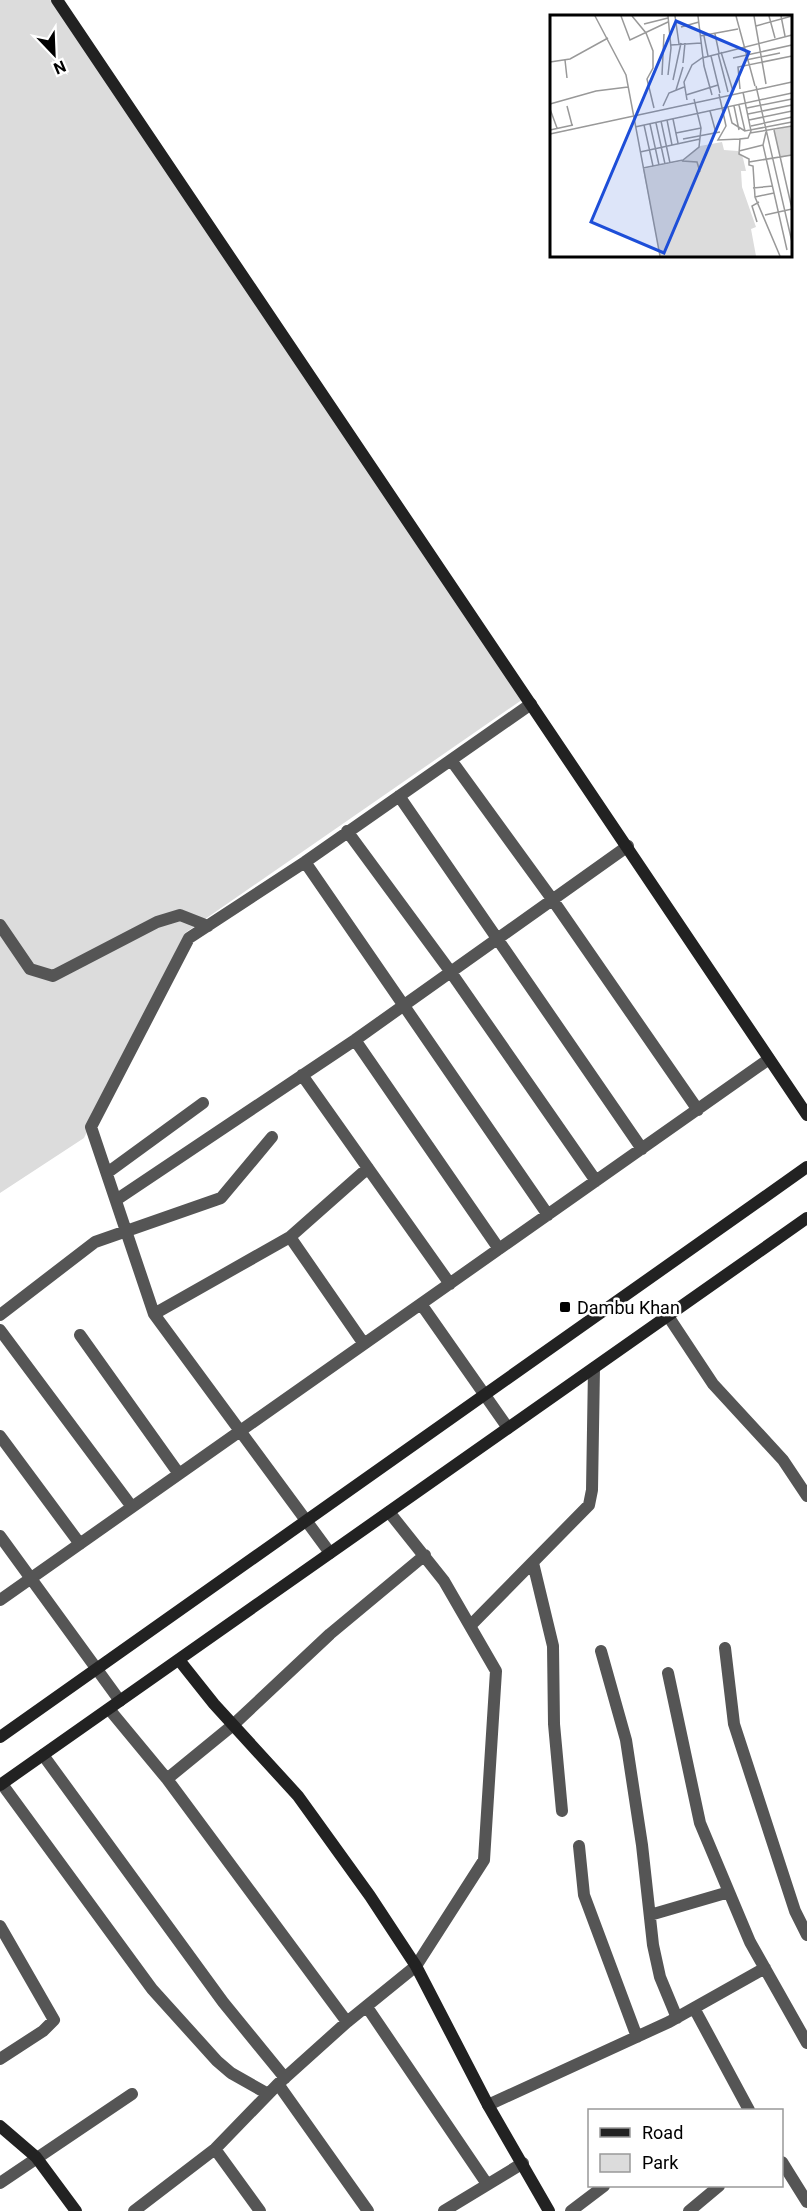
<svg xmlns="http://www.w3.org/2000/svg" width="807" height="2211" viewBox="0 0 807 2211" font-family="Roboto,sans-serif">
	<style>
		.green { fill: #dcdcdc }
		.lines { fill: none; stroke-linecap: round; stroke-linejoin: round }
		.street { stroke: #555; stroke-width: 12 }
		.secondary { stroke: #222; stroke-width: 12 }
		.poi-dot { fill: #000; stroke: #fff; stroke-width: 2 }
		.labels { text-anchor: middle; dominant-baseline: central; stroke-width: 5; stroke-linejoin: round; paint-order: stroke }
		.poi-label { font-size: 18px; fill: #000; stroke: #fff; text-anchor: start }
		.inset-road { fill: none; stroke: #999; stroke-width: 1.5 }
		.view { fill: #1d4ed8; fill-opacity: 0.15; stroke: #1d4ed8; stroke-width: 3 }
		.inset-edge { fill: none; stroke: #000; stroke-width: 3 }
	</style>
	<rect width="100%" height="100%" fill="#fff"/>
	<path class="green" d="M 0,0 L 55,0 L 526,697 L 185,933 L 84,1138 L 0,1193 Z"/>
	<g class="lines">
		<path class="street" d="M 451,760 L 552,899 L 698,1110
			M 399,796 L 642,1149
			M 347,831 L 450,971 L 596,1181
			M 305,862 L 548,1215
			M 0,925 L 30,969 L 53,976 L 157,922 L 180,915 L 208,926
			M 355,1040 L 499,1249
			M 302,1075 L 450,1284
			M 107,1173 L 203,1103
			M 116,1200 L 355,1040 L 628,846
			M 290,1237 L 364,1344
			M 421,1304 L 508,1428
			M 154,1314 L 290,1237 L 368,1168
			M 0,1315 L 95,1242 L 221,1198 L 272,1137
			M 668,1316 L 713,1384 L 783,1460 L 807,1496
			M 0,1330 L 132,1507
			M 80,1335 L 179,1474
			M 0,1436 L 80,1544
			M 0,1536 L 120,1701
			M 330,1553 L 154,1314 L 91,1127 L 189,938 L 305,862 L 531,704
			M 533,1563 L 553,1646 L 554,1724 L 562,1811
			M 0,1600 L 769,1059
			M 470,1626 L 589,1505 L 592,1490 L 594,1368
			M 725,1648 L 734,1724 L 795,1911 L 807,1935
			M 601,1651 L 626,1740 L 642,1845 L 653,1945 L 660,1977 L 677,2018
			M 668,1673 L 700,1823 L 750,1942 L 807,2043
			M 109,1709 L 167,1779 L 347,2022
			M 43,1755 L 223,2002 L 285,2078
			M 167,1779 L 233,1725 L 330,1634 L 425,1555
			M 2,1784 L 152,1989 L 217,2061 L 231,2073 L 268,2094
			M 579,1846 L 584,1895 L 637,2037
			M 650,1915 L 729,1892
			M 0,1926 L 54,2020 L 43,2031 L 0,2059
			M 367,2007 L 487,2184
			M 694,2008 L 749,2110
			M 278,2084 L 368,2211
			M 488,2105 L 669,2022 L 765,1968
			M 215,2149 L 260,2211
			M 782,2162 L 807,2202
			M 0,2183 L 132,2094
			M 134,2211 L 215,2149 L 278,2084 L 347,2022 L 416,1966 L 484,1860 L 496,1671 L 444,1581 L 389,1512
			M 444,2211 L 523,2163
			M 571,2211 L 604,2186
			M 689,2211 L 719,2186"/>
		<path class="secondary" d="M 57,0 L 807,1115
			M 179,1660 L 214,1704 L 298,1796 L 370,1896 L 416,1966 L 488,2105 L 549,2211
			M 0,1737 L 807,1167
			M 0,1785 L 807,1218
			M 0,2126 L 36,2157 L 76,2211"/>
	</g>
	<rect class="poi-dot" x="559" y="1301" width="12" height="12" rx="3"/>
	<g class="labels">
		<g class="poi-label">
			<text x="577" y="1307">Dambu Khan</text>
		</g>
	</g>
	<g transform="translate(550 15)">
		<rect width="242" height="242" fill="#fff"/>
		<path d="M 241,111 L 241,140 L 230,143 L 224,115 ZM 172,127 L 174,135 L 188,136 L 193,143 L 196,156 L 191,156 L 192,172 L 206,212 L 201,214 L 206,241 L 110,241 L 93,154 L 133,146 L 150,131 Z" fill="#dcdcdc"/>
		<path class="inset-road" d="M 45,1 L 76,60 L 110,241M 71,1 L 80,25 L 118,7M 82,1 L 96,18 L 103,36 L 103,53 L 97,64 L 104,93M 118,1 L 121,33 L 118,60M 125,1 L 129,29M 148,1 L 154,51 L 162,80M 186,1 L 205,71M 204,1 L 216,69M 219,1 L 225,23M 231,1 L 235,21M 94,9 L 118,3M 206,11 L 242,1M 131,12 L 149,7M 165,19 L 169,38M 150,21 L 188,14M 154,21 L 158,41M 121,30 L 151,28M 171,37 L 183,76M 168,38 L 178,77M 161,41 L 170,78M 183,43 L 242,30M 15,45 L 17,63M 196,45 L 230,38M 0,47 L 20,44 L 58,23M 133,48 L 135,28M 112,60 L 114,19M 123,65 L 131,28M 206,71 L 242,227M 190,74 L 188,52 L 242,41M 126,75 L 133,52M 193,77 L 201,116 L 198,123 L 190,124 L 189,139 L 199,144 L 199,150 L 203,151 L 205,182 L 230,241M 169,79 L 176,111 L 168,125 L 190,124M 136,80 L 168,70M 137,85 L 134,67 L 142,50 L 152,43 L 242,20M 0,89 L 46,76 L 78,72M 189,90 L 195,116 L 242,107M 17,91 L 22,110M 113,91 L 119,78 L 134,72M 184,91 L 189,115M 178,92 L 182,108 L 195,116M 197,93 L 242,84M 0,94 L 7,113M 160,96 L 166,118M 198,99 L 242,90M 123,104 L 128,128M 117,105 L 122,130M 199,105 L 242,96M 111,106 L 120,148M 106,108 L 115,149M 100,109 L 109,150M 94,110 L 103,151M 201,111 L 242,102M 85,112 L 242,78M 0,115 L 23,110M 224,115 L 242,194M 216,117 L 213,130 L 237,235M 126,118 L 151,113M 200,118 L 242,111M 0,119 L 242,67M 133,124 L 170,117M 189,136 L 213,130M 90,137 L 150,124M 132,146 L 147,147 L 150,157M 199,147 L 242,140M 93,153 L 133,145 L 149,132 L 151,113 L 144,84M 203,173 L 223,171M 205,182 L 224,178M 215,200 L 242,194M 207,207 L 202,191 L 209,187"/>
		<path class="view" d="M 126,6 L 199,37 L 114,238 L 41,207 Z"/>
		<rect width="242" height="242" class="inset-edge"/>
	</g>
	<rect x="588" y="2109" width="195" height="78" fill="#ffffff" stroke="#999999" stroke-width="1.5"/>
	<rect x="600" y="2128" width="30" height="9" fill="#222222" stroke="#999999" stroke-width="1.5"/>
	<text x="642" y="2139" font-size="18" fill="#000000">Road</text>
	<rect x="600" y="2154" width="30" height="18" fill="#dcdcdc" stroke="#999999" stroke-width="1.5"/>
	<text x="642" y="2169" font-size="18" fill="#000000">Park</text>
	<g transform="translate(54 54) rotate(157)" stroke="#ffffff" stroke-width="4.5" paint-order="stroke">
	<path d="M0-4.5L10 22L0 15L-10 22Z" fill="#000000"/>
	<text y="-9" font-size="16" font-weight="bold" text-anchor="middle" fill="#000000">N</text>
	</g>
</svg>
